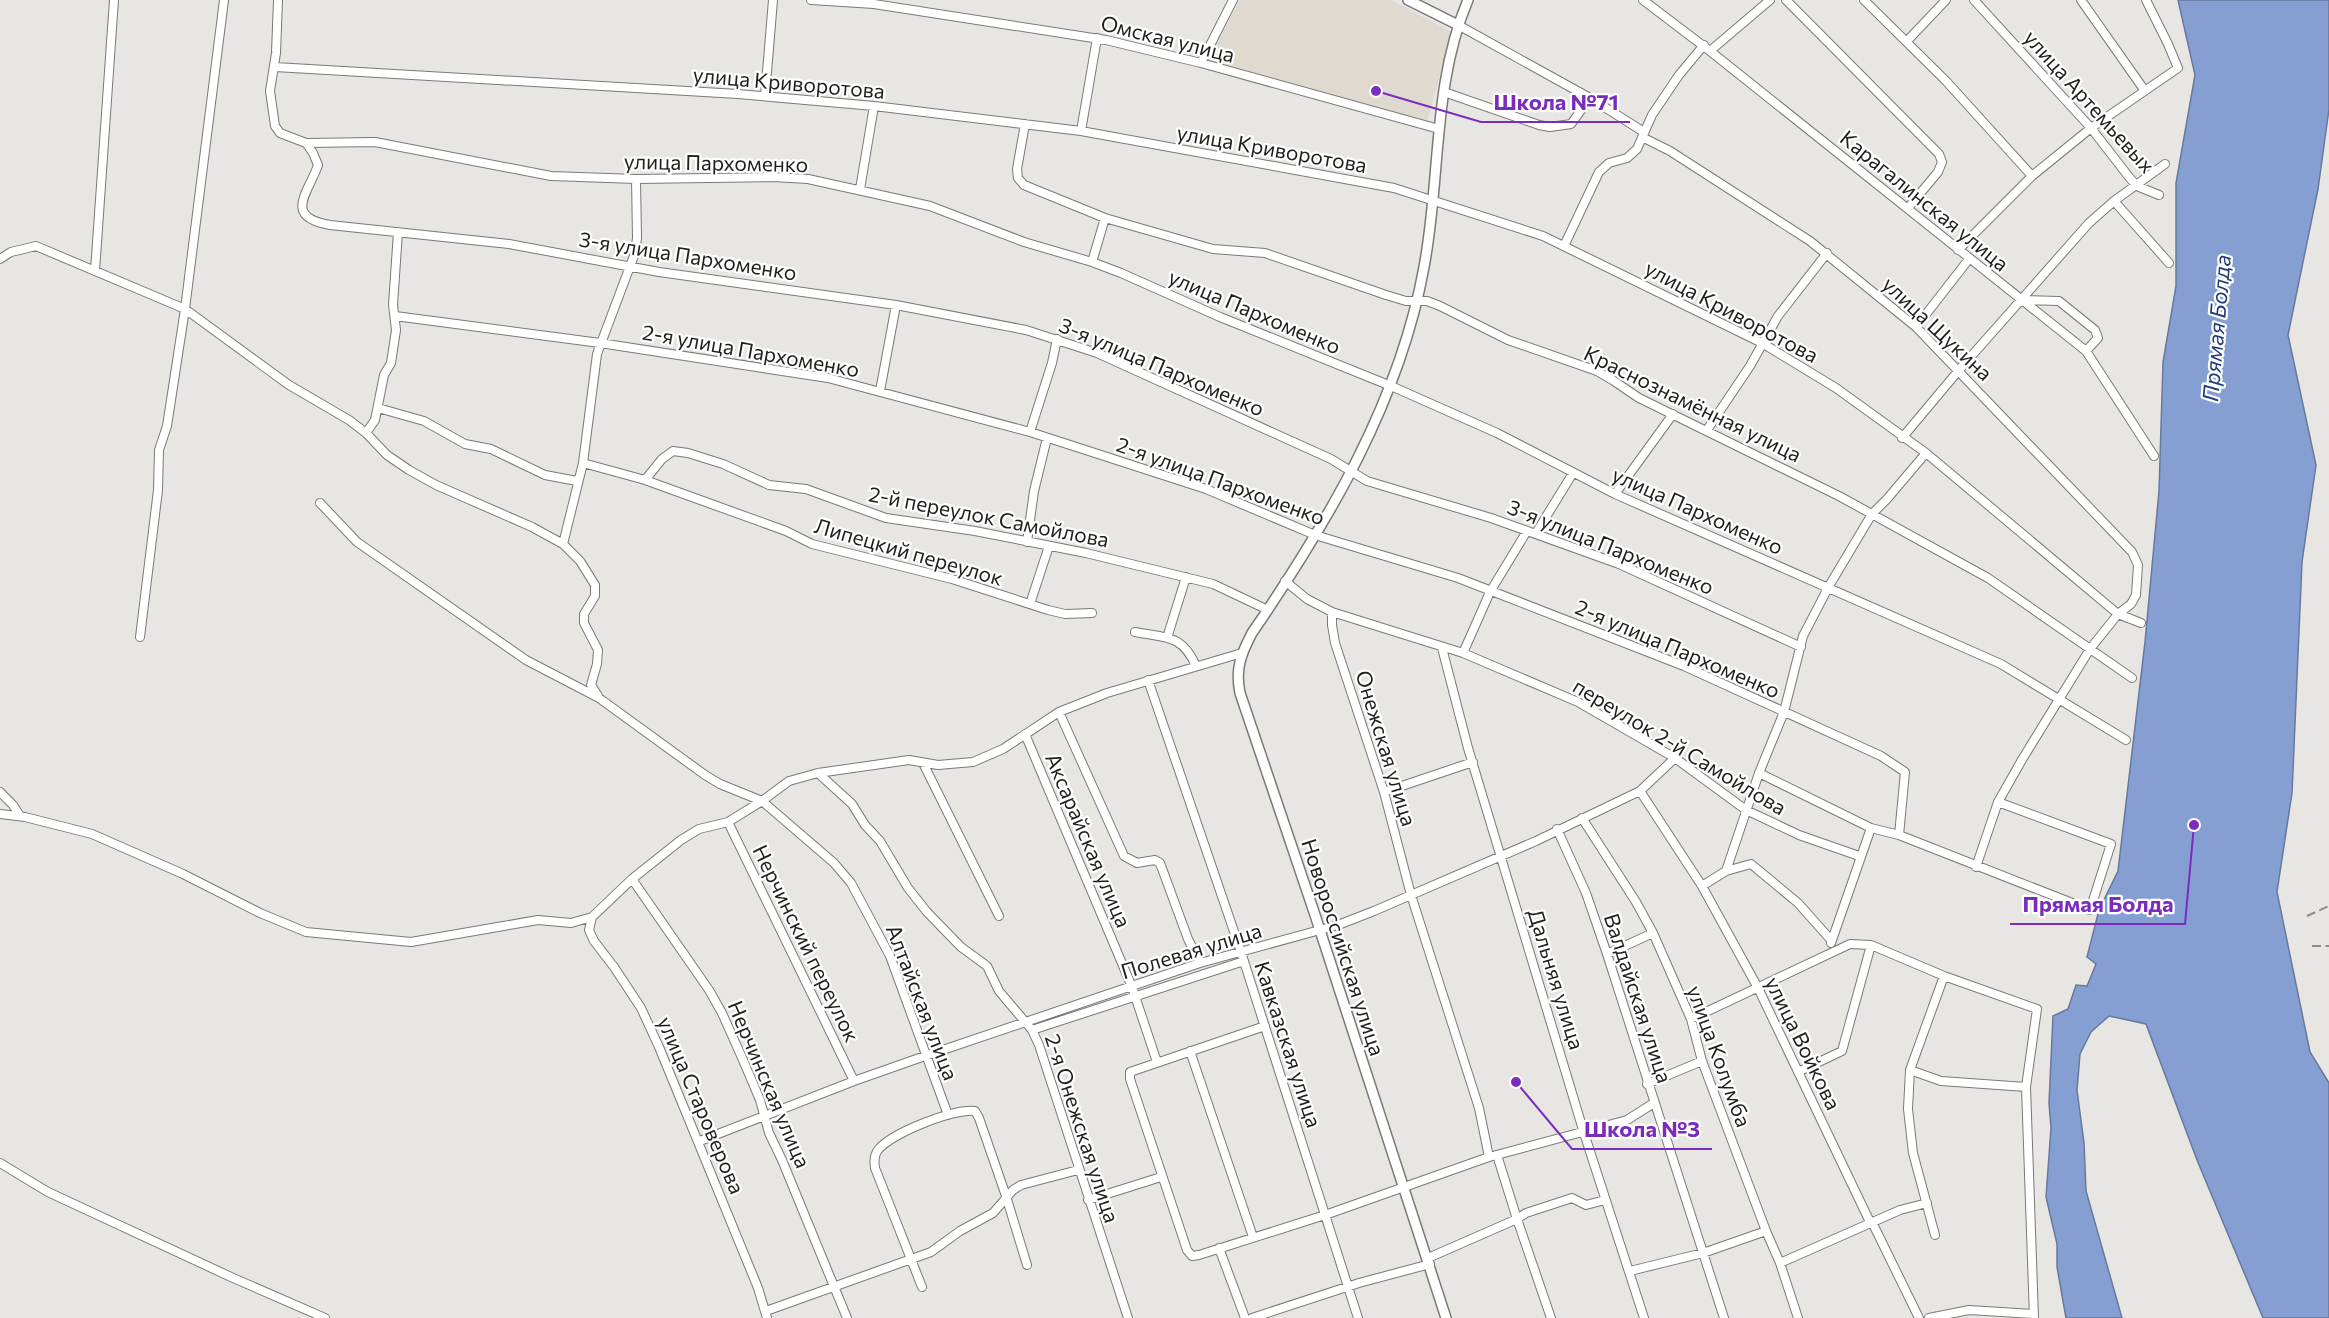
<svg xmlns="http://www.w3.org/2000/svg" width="2329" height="1318" viewBox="0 0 2329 1318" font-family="Commissioner,sans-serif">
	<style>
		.built { fill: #dfd9d0 }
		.water { fill: #859fd2; stroke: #67799c; stroke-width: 1.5 }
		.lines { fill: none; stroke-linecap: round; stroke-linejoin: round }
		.minor-casing { stroke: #7b7976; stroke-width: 10 }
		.tertiary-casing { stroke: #7b7976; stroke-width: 12 }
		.minor { stroke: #fff; stroke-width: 8 }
		.tertiary { stroke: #fff; stroke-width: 9 }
		.rail { stroke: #8e8c8a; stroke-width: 2; stroke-dasharray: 9 4.5; stroke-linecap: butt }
		.labels { text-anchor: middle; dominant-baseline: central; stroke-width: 4.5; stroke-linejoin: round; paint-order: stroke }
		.street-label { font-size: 21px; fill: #201f1e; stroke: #fff }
		.water-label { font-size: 22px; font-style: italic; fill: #1f3b79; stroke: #fff }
		.leader { fill: none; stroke: #7b2cbf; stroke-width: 2 }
		.callout-dot { fill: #7b2cbf; stroke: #fff; stroke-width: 2 }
		.callout-label { font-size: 22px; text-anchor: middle; font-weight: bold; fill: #7b2cbf; stroke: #fff; stroke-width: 4.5; stroke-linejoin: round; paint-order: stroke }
	</style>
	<rect width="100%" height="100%" fill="#e8e6e3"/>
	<path class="built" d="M 1240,0 L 1391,0 L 1452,32 L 1427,122 L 1208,60 Z"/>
	<path class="water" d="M 2178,0 L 2329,0 L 2329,109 L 2318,189 L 2288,335 L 2316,465 L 2302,562 L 2292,793 L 2277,892 L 2310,1052 L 2329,1083 L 2329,1318 L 2263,1318 L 2197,1160 L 2146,1024 L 2109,1016 L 2091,1032 L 2080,1054 L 2077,1090 L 2084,1143 L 2086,1191 L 2122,1318 L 2066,1318 L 2057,1267 L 2057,1244 L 2046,1197 L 2051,1128 L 2049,1103 L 2053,1016 L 2068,1009 L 2076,985 L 2087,986 L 2096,964 L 2087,957 L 2099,910 L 2118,871 L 2145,642 L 2159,491 L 2163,362 L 2176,286 L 2176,183 L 2195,75 Z"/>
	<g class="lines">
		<defs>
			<path id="minor" d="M 278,0 L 276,53 L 270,91 L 275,126 L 280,133 L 306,143 L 313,153 L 318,165 C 309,192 282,217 330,225 L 509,244 L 659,272 L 896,305 L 1026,330 L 1097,353 L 1331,459 L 1367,481 L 1491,518 L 1619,564 L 1801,647
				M 811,0 L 874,4 L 1106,40 L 1201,63 L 1439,129
				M 1643,0 L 1710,51 L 2086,351 L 2154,456
				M 1786,0 L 1939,154 L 1942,162 L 1938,172 L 1908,208
				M 1864,0 L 1946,81 L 2032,176
				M 1974,0 L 2091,128 L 2129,177 L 2137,186 L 2159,195
				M 2081,0 L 2145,91
				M 1458,25 L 1590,98 L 1644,132
				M 1907,41 L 1946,0
				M 1710,51 L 1770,0
				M 1201,63 L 1233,0
				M 275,67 L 738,94 L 874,106 L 1081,131 L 1394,188 L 1543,236 L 1762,343 L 1836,388 L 1926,453 L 2118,614 L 2141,623
				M 1444,92 L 1539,125 L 1550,127 L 1571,124 L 1590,98
				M 765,96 L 773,0
				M 1025,124 L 1017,169 L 1018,178 L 1024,185 L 1105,218 L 1213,249 L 1265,253 L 1386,295 L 1406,301 L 1427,301 L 1440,306 L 1508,340 L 1597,371 L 1614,381 L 1639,398 L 1839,496 L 1988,578 L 2132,678
				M 1081,131 L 1097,38
				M 1642,137 L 1670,151 L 1810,241 L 1916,327 L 2132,552 L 2138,565 L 2136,595 L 2131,604 L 2118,614 L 2090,649 L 2023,758 L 1998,802 L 1976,867
				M 306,143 L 375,142 L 551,176 L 636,179 L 773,177 L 808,179 L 930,206 L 1024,242 L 1092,262 L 1121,273 L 1220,317 L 1391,386 L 1497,433 L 1615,494 L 2001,664 L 2126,740
				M 860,189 L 874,106
				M 2114,201 L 2169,263
				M 1564,246 L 1599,172 L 1609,163 L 1627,158 L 1637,149 L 1652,115 L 1679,75 L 1704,45
				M 1958,250 L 2032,176 L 2091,128 L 2178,68 L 2168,44 L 2146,0
				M 0,259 L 11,252 L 36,246 L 185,309 L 289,385 L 349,420 L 366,433 L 387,455 L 409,470 L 436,485 L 532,527 L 563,544 L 580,561 L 595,585 L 595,596 L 584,614 L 584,623 L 598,650 L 597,664 L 591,685 L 598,696
				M 1092,262 L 1105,218
				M 95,271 L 114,0
				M 2021,300 L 2059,301 L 2095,330 L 2098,338 L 2086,351
				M 395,316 L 600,343 L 828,378 L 1030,432 L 1206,489 L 1315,535 L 1458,578 L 1684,666 L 1881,756 L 1905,772 L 1899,835
				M 1916,327 L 1969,259
				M 880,391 L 896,305
				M 378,408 L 424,421 L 465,444 L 491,449 L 545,475 L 577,481
				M 1707,430 L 1750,366 L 1778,316 L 1827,253
				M 1030,432 L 1052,363 L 1057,339
				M 366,433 L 375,420 L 384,375 L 391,363 L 396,330 L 393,305 L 398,232
				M 1902,438 L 1959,370 L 2089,223 L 2114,201 L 2165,164
				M 583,463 L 645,480 L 786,531 L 812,544 L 952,579 L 1048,610 L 1065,614 L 1092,613
				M 645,480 L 662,459 L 673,451 L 688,453 L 723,464 L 769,485 L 806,489 L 886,518 L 975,531 L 1086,553 L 1213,584 L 1268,610
				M 1615,494 L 1673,414
				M 320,503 L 357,542 L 526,660 L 599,698 L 705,775 L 720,784 L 762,801 L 834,863 L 851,883 L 890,956 L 948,1115
				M 1536,533 L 1573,473
				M 1027,542 L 1034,491 L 1047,438
				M 563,544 L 583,463 L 597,354 L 635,253 L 637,238 L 636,179
				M 1285,581 L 1307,599 L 1332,612 L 1463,653 L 1578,702 L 1675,758 L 1746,810 L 1799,835 L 1859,856
				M 1030,604 L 1049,546
				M 1332,612 L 1332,625 L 1335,643 L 1384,792 L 1411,895 L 1479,1108 L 1489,1157
				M 1135,632 C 1166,638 1182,634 1196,666
				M 140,637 L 158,490 L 159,450 L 167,426 L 185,309 L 224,0
				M 1167,638 L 1186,577
				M 1442,648 L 1468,748 L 1584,1133 L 1644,1318
				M 1463,653 L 1490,592 L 1527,531
				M 1148,680 L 1241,952 L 1358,1318
				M 1059,712 L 1124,856 L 1137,863 L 1155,860 L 1160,863 L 1188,939 L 1200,963
				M 1025,734 L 1132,987 L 1157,1062
				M 923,763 L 999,916
				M 818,773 L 852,804 L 865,825 L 880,841 L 908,888 L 927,912 L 961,947 L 987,966 L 999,991 L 1032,1030 L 1039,1045 L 1128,1318
				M 1759,773 L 1871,828 L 1899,835 L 2090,910 L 2111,844 L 1998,802
				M 1640,791 L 1702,886 L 1758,988 L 1869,1220 L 1872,1222 L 1919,1318
				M 0,792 L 13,805 L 20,816
				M 1384,792 L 1473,762
				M 0,814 L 25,817 L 92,834 L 183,874 L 260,913 L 306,932 L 411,942 L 538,920 L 571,923 L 592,917 L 632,879 L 681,840 L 699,829 L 728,822 L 762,801 L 789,781 L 818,773 L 909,760 L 938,765 L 973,762 L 1003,749 L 1059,712 L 1107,693 L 1242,653
				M 1582,818 L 1636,902 L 1653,933 L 1691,1019 L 1702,1061 L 1766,1231 L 1780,1263 L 1798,1318
				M 728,822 L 854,1081
				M 1557,829 L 1586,893 L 1607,954 L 1724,1318
				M 1726,871 L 1751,864 L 1798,903 L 1831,940
				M 632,879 L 709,990 L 722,1013 L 743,1060 L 760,1100 L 769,1133 L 782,1160 L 847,1318
				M 1702,886 L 1726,871 L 1759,773 L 1784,712 L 1803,636 L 1829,586 L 1872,514 L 1887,499 L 1926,453
				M 592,917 L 589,930 L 594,941 L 614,967 L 641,1008 L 659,1047 L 758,1288 L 767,1318
				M 1831,943 L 1871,828
				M 1607,954 L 1653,933
				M 1691,1019 L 1850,944 L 1871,945 L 1944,976 L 2037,1009 L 2026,1087 L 2034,1318
				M 1265,1026 L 1130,1072 L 1130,1079 L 1187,1250 L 1192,1256 L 1199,1255 L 1325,1215 L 1489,1157 L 1627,1120 L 1654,1103
				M 1032,1030 L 1244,961
				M 1190,1051 L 1253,1237
				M 1910,1070 L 1941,1081 L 2026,1087
				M 1798,1072 L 1842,1051 L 1871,945
				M 1647,1084 L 1702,1061
				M 700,1141 L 854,1081 L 925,1056 L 1200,963 L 1338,925 L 1374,911 L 1536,841 L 1640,791 L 1675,758
				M 1497,1155 L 1517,1219 L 1551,1318
				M 0,1163 L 48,1192 L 231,1277 L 325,1318
				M 1088,1200 L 1161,1177
				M 1935,1235 L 1913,1153 L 1908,1109 L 1910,1070 L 1944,976
				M 1219,1248 L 1245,1318
				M 1428,1258 L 1517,1219 L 1526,1213 L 1572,1198 L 1586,1205 L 1605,1200
				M 1780,1263 L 1900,1210 L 1927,1203
				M 1630,1271 L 1703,1253 L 1766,1231
				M 922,1287 L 875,1168 C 874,1161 874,1155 878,1150 C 891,1133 955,1108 975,1111 L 979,1118 L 1006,1196 L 1027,1265
				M 766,1311 L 931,1252 L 960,1231 L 993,1213 L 1013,1190 L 1021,1185 L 1078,1170
				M 1252,1318 L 1359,1283 L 1430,1264
				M 1929,1318 L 1969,1310 L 2033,1314"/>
			<path id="tertiary" d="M 1408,0 L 1458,25
				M 1446,1318 L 1315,915 L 1240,693 C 1235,669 1241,654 1252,633 C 1328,522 1400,401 1424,267 C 1441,178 1432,85 1468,0"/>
		</defs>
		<use href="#minor" class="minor-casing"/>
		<use href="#tertiary" class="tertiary-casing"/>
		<use href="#minor" class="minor"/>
		<use href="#tertiary" class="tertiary"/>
		<path class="rail" d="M 2307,916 L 2329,906
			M 2312,946 L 2329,946"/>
	</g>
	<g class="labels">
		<g class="street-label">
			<text transform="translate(1168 38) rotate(14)">Омская улица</text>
			<text transform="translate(789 82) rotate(5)">улица Криворотова</text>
			<text transform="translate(2090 101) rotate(48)">улица Артемьевых</text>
			<text transform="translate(1272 148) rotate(10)">улица Криворотова</text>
			<text transform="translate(716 162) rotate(1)">улица Пархоменко</text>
			<text transform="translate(1925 200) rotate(39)">Карагалинская улица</text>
			<text transform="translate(688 255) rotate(9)">3-я улица Пархоменко</text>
			<text transform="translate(1255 311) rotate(23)">улица Пархоменко</text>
			<text transform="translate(1732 311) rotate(28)">улица Криворотова</text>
			<text transform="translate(1938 328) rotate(43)">улица Щукина</text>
			<text transform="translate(751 350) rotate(10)">2-я улица Пархоменко</text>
			<text transform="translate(1162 366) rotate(23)">3-я улица Пархоменко</text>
			<text transform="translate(1693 403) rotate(26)">Краснознамённая улица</text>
			<text transform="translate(1221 480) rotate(20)">2-я улица Пархоменко</text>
			<text transform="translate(1698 510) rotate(24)">улица Пархоменко</text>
			<text transform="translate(989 516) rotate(11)">2-й переулок Самойлова</text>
			<text transform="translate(1611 546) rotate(22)">3-я улица Пархоменко</text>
			<text transform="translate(909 551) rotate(16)">Липецкий переулок</text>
			<text transform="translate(1678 648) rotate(23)">2-я улица Пархоменко</text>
			<text transform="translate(1680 746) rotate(31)">переулок 2-й Самойлова</text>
			<text transform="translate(1387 748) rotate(73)">Онежская улица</text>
			<text transform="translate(1089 840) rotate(67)">Аксарайская улица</text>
			<text transform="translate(807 943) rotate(64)">Нерчинский переулок</text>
			<text transform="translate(1344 947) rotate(72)">Новороссийская улица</text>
			<text transform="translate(1191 950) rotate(-17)">Полевая улица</text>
			<text transform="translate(1557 979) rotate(73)">Дальняя улица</text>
			<text transform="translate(1639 998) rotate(72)">Валдайская улица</text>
			<text transform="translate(923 1002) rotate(69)">Алтайская улица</text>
			<text transform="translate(1804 1043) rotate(64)">улица Войкова</text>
			<text transform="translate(1289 1044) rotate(72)">Кавказская улица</text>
			<text transform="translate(1720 1056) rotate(70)">улица Колумба</text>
			<text transform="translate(770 1084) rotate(67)">Нерчинская улица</text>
			<text transform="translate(702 1105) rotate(67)">улица Староверова</text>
			<text transform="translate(1083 1128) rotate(72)">2-я Онежская улица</text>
		</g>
		<g class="water-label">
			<text transform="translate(2216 328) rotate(-85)">Прямая Болда</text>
		</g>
	</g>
	<path class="leader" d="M1376 91L1481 122H1630M2194 825L2185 924H2010M1516 1082L1572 1149H1712"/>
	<g class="callout-dot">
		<circle cx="1376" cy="91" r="6"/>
		<circle cx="2194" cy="825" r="6"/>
		<circle cx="1516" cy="1082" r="6"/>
	</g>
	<g class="callout-label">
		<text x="1556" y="110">Школа №71</text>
		<text x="2098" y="912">Прямая Болда</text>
		<text x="1642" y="1137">Школа №3</text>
	</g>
</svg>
